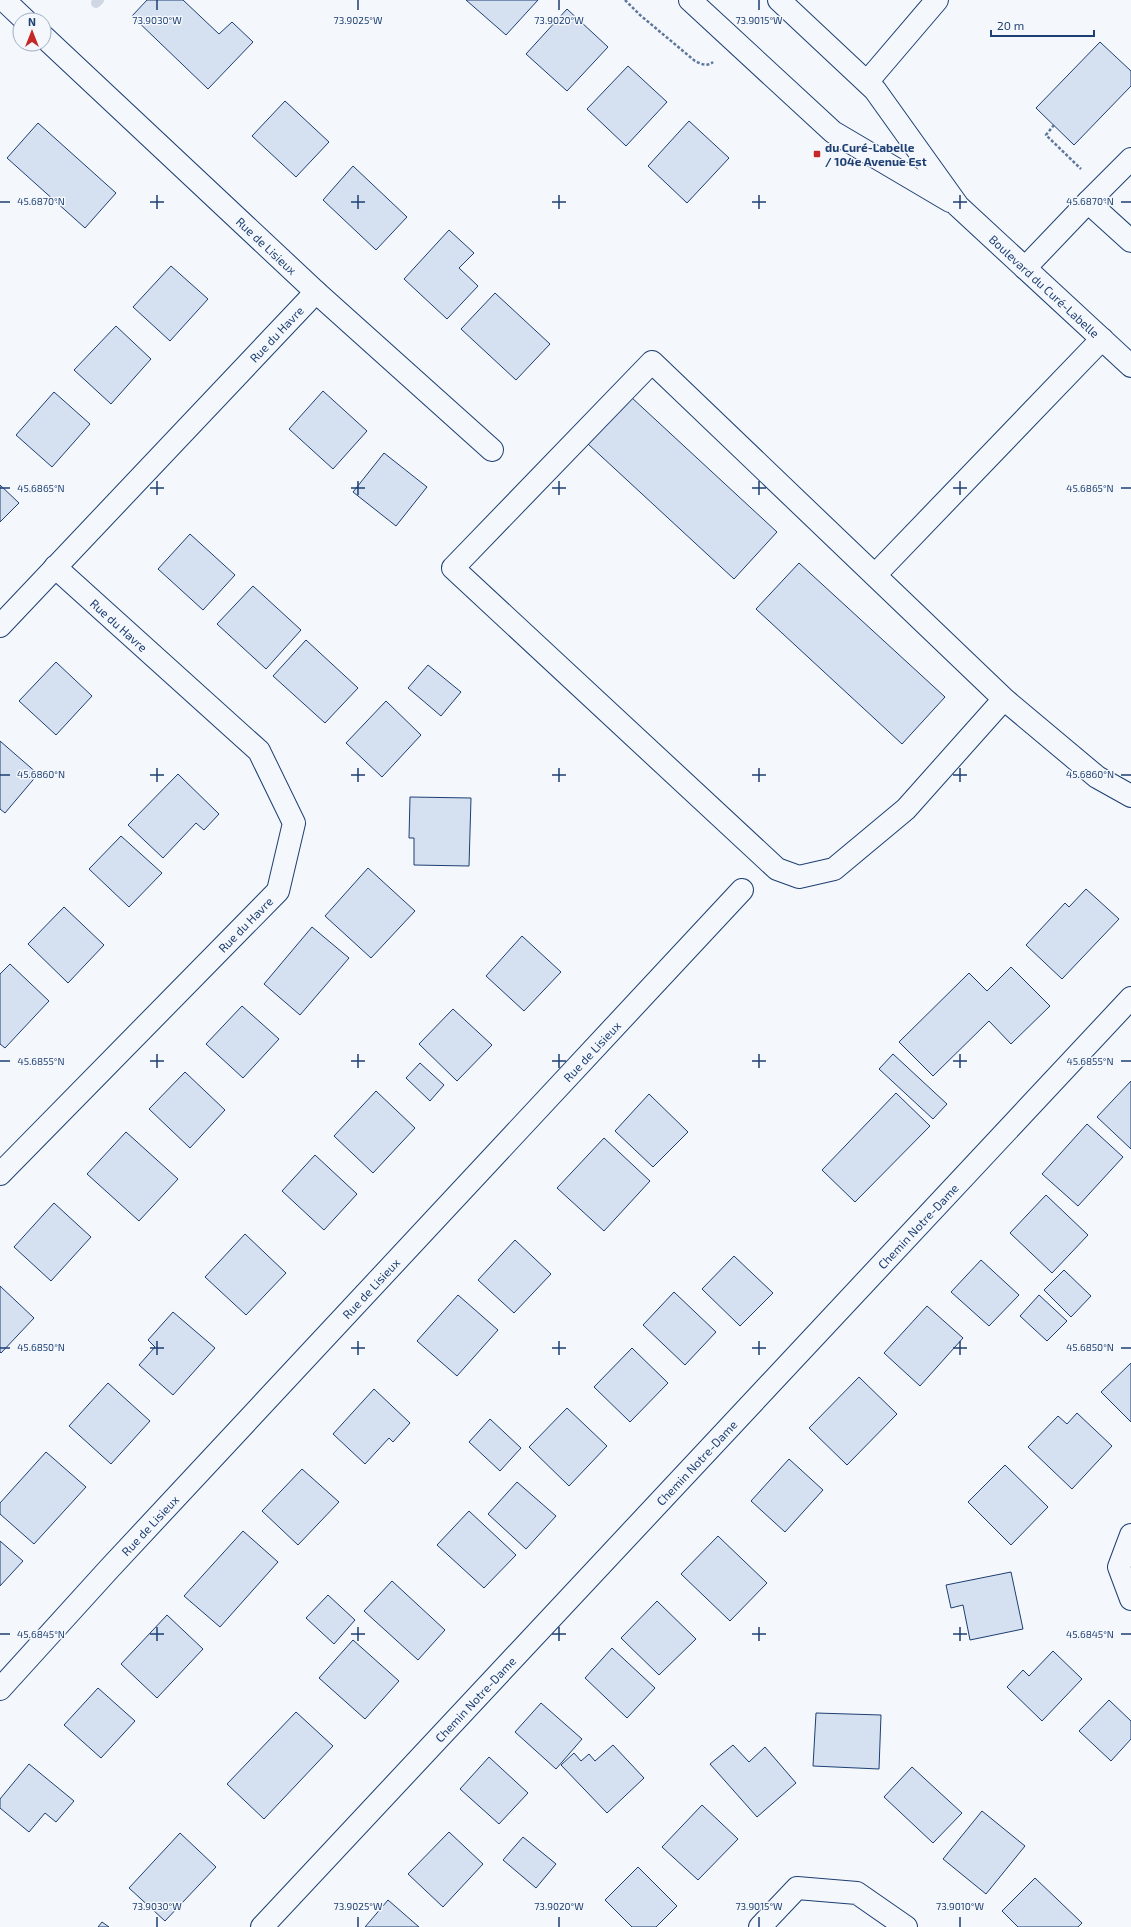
<svg xmlns="http://www.w3.org/2000/svg" width="1131" height="1927" viewBox="0 0 1131 1927" font-family="'Exo 2',sans-serif">
	<style>
		.lines { fill: none; stroke-linecap: round; stroke-linejoin: round }
		.stream { stroke: #cfd7e4; stroke-width: 10 }
		.building { fill: #d5e0f0; stroke: #1d3f73 }
		.minor-casing { stroke: #1d3f73; stroke-width: 24 }
		.major-casing { stroke: #1d3f73; stroke-width: 24 }
		.path { stroke: #5e769c; stroke-width: 2.5; stroke-dasharray: 3 2; stroke-linecap: butt }
		.minor { stroke: #f4f7fb; stroke-width: 22 }
		.major { stroke: #f4f7fb; stroke-width: 22 }
		.ticks { fill: none; stroke: #1d3f73; stroke-width: 1.5 }
		.poi-dot { fill: #c62828; stroke: #f4f7fb; stroke-width: 1.5 }
		.labels { text-anchor: middle; dominant-baseline: central; stroke-width: 3; stroke-linejoin: round; paint-order: stroke }
		.poi-label { font-size: 12px; font-weight: bold; fill: #1d3f73; stroke: #f4f7fb; text-anchor: start }
		.street-label { font-size: 12px; fill: #1d3f73; stroke: #f4f7fb }
		.ticks-label { font-size: 10px; text-anchor: middle; fill: #1d3f73; stroke: #f4f7fb; stroke-width: 3; stroke-linejoin: round; paint-order: stroke }
	</style>
	<rect width="100%" height="100%" fill="#f4f7fb"/>
	<g class="lines">
		<path class="stream" d="M 96,3 L 99,0"/>
	</g>
	<path class="building" d="M 147,0 L 183,0 L 219,34 L 232,22 L 253,42 L 208,89 L 132,16 Z
		M 466,0 L 538,0 L 506,35 Z
		M 567,9 L 608,47 L 567,91 L 526,54 Z
		M 1100,42 L 1131,71 L 1131,86 L 1074,145 L 1036,108 Z
		M 628,66 L 667,102 L 626,146 L 587,109 Z
		M 285,101 L 329,142 L 296,177 L 252,136 Z
		M 689,121 L 729,158 L 687,203 L 648,166 Z
		M 38,123 L 116,193 L 85,228 L 7,158 Z
		M 353,166 L 407,217 L 376,250 L 323,200 Z
		M 449,230 L 474,253 L 459,268 L 478,286 L 447,319 L 404,279 Z
		M 171,266 L 208,299 L 170,341 L 133,307 Z
		M 495,293 L 550,344 L 516,380 L 461,329 Z
		M 116,326 L 151,359 L 111,404 L 74,370 Z
		M 323,391 L 367,431 L 333,469 L 289,429 Z
		M 54,392 L 90,424 L 52,467 L 16,435 Z
		M 631,397 L 777,532 L 734,579 L 588,444 Z
		M 384,453 L 427,487 L 396,526 L 353,492 Z
		M 0,485 L 19,503 L 0,522 Z
		M 190,534 L 235,575 L 203,610 L 158,569 Z
		M 799,563 L 945,697 L 902,744 L 756,609 Z
		M 253,586 L 301,630 L 266,669 L 217,624 Z
		M 306,640 L 358,688 L 325,723 L 273,676 Z
		M 56,662 L 92,696 L 56,735 L 19,701 Z
		M 428,665 L 461,692 L 441,716 L 408,688 Z
		M 386,701 L 421,735 L 382,777 L 346,743 Z
		M 0,741 L 38,774 L 5,813 L 0,809 Z
		M 178,774 L 219,814 L 204,830 L 196,823 L 163,858 L 128,825 Z
		M 410,797 L 471,798 L 469,866 L 414,865 L 414,838 L 409,838 Z
		M 121,836 L 162,873 L 129,907 L 89,869 Z
		M 368,868 L 415,911 L 371,958 L 325,916 Z
		M 1086,889 L 1119,919 L 1062,979 L 1026,945 L 1065,903 L 1069,907 Z
		M 64,907 L 104,945 L 68,983 L 28,944 Z
		M 312,927 L 349,958 L 300,1015 L 264,984 Z
		M 522,936 L 561,972 L 524,1011 L 486,976 Z
		M 10,964 L 49,1001 L 5,1048 L 0,1044 L 0,974 Z
		M 1011,967 L 1050,1006 L 1011,1044 L 989,1021 L 933,1076 L 899,1042 L 969,973 L 987,991 Z
		M 242,1006 L 279,1039 L 243,1078 L 206,1044 Z
		M 453,1009 L 492,1045 L 457,1081 L 419,1044 Z
		M 893,1054 L 947,1104 L 933,1119 L 879,1069 Z
		M 420,1063 L 444,1085 L 430,1101 L 406,1078 Z
		M 185,1072 L 225,1110 L 190,1148 L 149,1109 Z
		M 1131,1081 L 1131,1149 L 1097,1117 Z
		M 376,1091 L 415,1128 L 373,1173 L 334,1136 Z
		M 896,1093 L 930,1126 L 855,1202 L 822,1170 Z
		M 649,1094 L 688,1132 L 653,1167 L 615,1131 Z
		M 1087,1124 L 1123,1157 L 1078,1206 L 1042,1174 Z
		M 126,1132 L 178,1179 L 139,1221 L 87,1174 Z
		M 604,1138 L 650,1181 L 604,1231 L 557,1188 Z
		M 315,1155 L 357,1194 L 324,1230 L 282,1191 Z
		M 1046,1195 L 1088,1235 L 1052,1273 L 1010,1233 Z
		M 54,1203 L 91,1237 L 51,1281 L 14,1247 Z
		M 245,1234 L 286,1273 L 246,1315 L 205,1277 Z
		M 515,1240 L 551,1274 L 514,1313 L 478,1280 Z
		M 734,1256 L 773,1293 L 740,1326 L 702,1289 Z
		M 981,1260 L 1019,1295 L 989,1326 L 951,1292 Z
		M 1064,1270 L 1091,1296 L 1071,1317 L 1044,1290 Z
		M 0,1286 L 34,1318 L 1,1353 L 0,1352 Z
		M 674,1292 L 716,1332 L 685,1365 L 643,1325 Z
		M 458,1295 L 498,1330 L 457,1376 L 417,1341 Z
		M 1039,1295 L 1067,1321 L 1047,1341 L 1020,1316 Z
		M 927,1306 L 963,1338 L 920,1386 L 884,1353 Z
		M 173,1312 L 215,1348 L 173,1395 L 139,1365 L 155,1347 L 148,1340 Z
		M 632,1348 L 668,1383 L 630,1422 L 594,1387 Z
		M 1131,1363 L 1131,1422 L 1101,1392 Z
		M 859,1377 L 897,1414 L 847,1465 L 809,1428 Z
		M 108,1383 L 150,1421 L 111,1464 L 69,1426 Z
		M 374,1389 L 410,1423 L 393,1442 L 389,1438 L 365,1464 L 333,1434 Z
		M 567,1408 L 607,1446 L 569,1486 L 529,1447 Z
		M 1077,1413 L 1112,1446 L 1072,1489 L 1028,1447 L 1058,1416 L 1067,1424 Z
		M 490,1419 L 521,1448 L 500,1471 L 469,1442 Z
		M 46,1452 L 86,1487 L 34,1544 L 0,1514 L 0,1503 Z
		M 789,1459 L 823,1490 L 785,1532 L 751,1501 Z
		M 1005,1465 L 1048,1507 L 1011,1545 L 968,1502 Z
		M 302,1469 L 339,1502 L 298,1545 L 262,1511 Z
		M 517,1482 L 556,1516 L 526,1549 L 488,1514 Z
		M 469,1511 L 516,1555 L 484,1588 L 437,1545 Z
		M 243,1531 L 278,1562 L 220,1627 L 184,1596 Z
		M 718,1536 L 767,1583 L 730,1621 L 681,1574 Z
		M 0,1541 L 23,1561 L 0,1586 Z
		M 1011,1572 L 1023,1629 L 970,1640 L 963,1605 L 951,1608 L 946,1585 Z
		M 392,1581 L 445,1630 L 418,1660 L 364,1611 Z
		M 328,1595 L 355,1620 L 334,1644 L 306,1618 Z
		M 657,1601 L 696,1639 L 659,1675 L 621,1638 Z
		M 167,1615 L 203,1649 L 157,1698 L 121,1664 Z
		M 353,1640 L 399,1681 L 365,1719 L 319,1678 Z
		M 612,1648 L 655,1688 L 627,1718 L 585,1678 Z
		M 1053,1651 L 1082,1679 L 1042,1721 L 1007,1687 L 1023,1670 L 1029,1676 Z
		M 98,1688 L 135,1721 L 101,1758 L 64,1725 Z
		M 1109,1700 L 1131,1721 L 1131,1739 L 1111,1761 L 1079,1731 Z
		M 541,1703 L 582,1739 L 556,1769 L 515,1732 Z
		M 296,1712 L 333,1746 L 264,1819 L 227,1784 Z
		M 816,1713 L 881,1715 L 879,1769 L 813,1766 Z
		M 613,1745 L 644,1778 L 607,1813 L 561,1765 L 574,1753 L 581,1761 L 589,1754 L 595,1761 Z
		M 733,1745 L 749,1762 L 765,1747 L 796,1783 L 757,1817 L 710,1764 Z
		M 489,1757 L 528,1793 L 499,1824 L 460,1789 Z
		M 29,1764 L 74,1801 L 56,1822 L 45,1813 L 29,1832 L 0,1808 L 0,1799 Z
		M 912,1767 L 962,1813 L 933,1843 L 884,1797 Z
		M 702,1805 L 738,1839 L 698,1880 L 662,1847 Z
		M 982,1811 L 1025,1846 L 986,1894 L 943,1859 Z
		M 449,1832 L 483,1864 L 443,1907 L 408,1874 Z
		M 180,1833 L 216,1867 L 165,1921 L 129,1888 Z
		M 523,1837 L 556,1864 L 536,1888 L 503,1860 Z
		M 638,1867 L 677,1906 L 656,1927 L 632,1927 L 605,1900 Z
		M 1035,1878 L 1082,1923 L 1078,1927 L 1018,1927 L 1002,1911 Z
		M 388,1900 L 419,1927 L 365,1927 Z
		M 102,1922 L 109,1927 L 98,1927 Z"/>
	<g class="lines">
		<defs>
			<g id="minor">
				<path d="M 4,0 L 25,20"/>
				<path id="s1" d="M 44,37 L 316,292 L 492,450"/>
				<path d="M 867,82 L 937,0"/>
				<path d="M 1088,202 L 1131,159"/>
				<path d="M 1025,268 L 1088,202 L 1131,241"/>
				<path d="M 875,575 L 1102,339"/>
				<path id="s2" d="M 0,626 L 316,292"/>
				<path d="M 1004,699 L 906,809 L 834,869 L 799,877 L 777,869 L 453,568 L 652,362 L 1004,699 L 1097,777 L 1131,796"/>
				<path id="s3" d="M 0,1174 L 278,891 L 294,823 L 259,751 L 55,567"/>
				<path d="M 1131,1535 L 1119,1567 L 1131,1599"/>
				<path id="s4" d="M 0,1689 L 109,1569 L 742,890"/>
				<path id="s5" d="M 262,1927 L 1131,998"/>
				<path d="M 760,1927 L 797,1888 L 857,1893 L 906,1927"/>
			</g>
			<g id="major">
				<path d="M 690,0 L 833,132 L 950,201"/>
				<path id="s6" d="M 779,0 L 875,90 L 958,206 L 1131,366"/>
			</g>
		</defs>
		<use href="#minor" class="minor-casing"/>
		<use href="#major" class="major-casing"/>
		<path class="path" d="M 625,0 L 640,15 L 695,61 C 701,64 707,67 713,62
			M 1054,125 L 1046,135 L 1081,169"/>
		<use href="#minor" class="minor"/>
		<use href="#major" class="major"/>
	</g>
	<path class="ticks" d="M 157,0 L 157,10M 358,0 L 358,10M 559,0 L 559,10M 759,0 L 759,10M 157,195 L 157,209M 358,195 L 358,209M 559,195 L 559,209M 759,195 L 759,209M 960,195 L 960,209M 0,202 L 10,202M 150,202 L 164,202M 351,202 L 365,202M 552,202 L 566,202M 752,202 L 766,202M 953,202 L 967,202M 1121,202 L 1131,202M 157,481 L 157,495M 358,481 L 358,495M 559,481 L 559,495M 759,481 L 759,495M 960,481 L 960,495M 0,488 L 10,488M 150,488 L 164,488M 351,488 L 365,488M 552,488 L 566,488M 752,488 L 766,488M 953,488 L 967,488M 1121,488 L 1131,488M 157,768 L 157,782M 358,768 L 358,782M 559,768 L 559,782M 759,768 L 759,782M 960,768 L 960,782M 0,775 L 10,775M 150,775 L 164,775M 351,775 L 365,775M 552,775 L 566,775M 752,775 L 766,775M 953,775 L 967,775M 1121,775 L 1131,775M 157,1054 L 157,1068M 358,1054 L 358,1068M 559,1054 L 559,1068M 759,1054 L 759,1068M 960,1054 L 960,1068M 0,1061 L 10,1061M 150,1061 L 164,1061M 351,1061 L 365,1061M 552,1061 L 566,1061M 752,1061 L 766,1061M 953,1061 L 967,1061M 1121,1061 L 1131,1061M 157,1341 L 157,1355M 358,1341 L 358,1355M 559,1341 L 559,1355M 759,1341 L 759,1355M 960,1341 L 960,1355M 0,1348 L 10,1348M 150,1348 L 164,1348M 351,1348 L 365,1348M 552,1348 L 566,1348M 752,1348 L 766,1348M 953,1348 L 967,1348M 1121,1348 L 1131,1348M 157,1627 L 157,1641M 358,1627 L 358,1641M 559,1627 L 559,1641M 759,1627 L 759,1641M 960,1627 L 960,1641M 0,1634 L 10,1634M 150,1634 L 164,1634M 351,1634 L 365,1634M 552,1634 L 566,1634M 752,1634 L 766,1634M 953,1634 L 967,1634M 1121,1634 L 1131,1634M 157,1917 L 157,1927M 358,1917 L 358,1927M 559,1917 L 559,1927M 759,1917 L 759,1927M 960,1917 L 960,1927"/>
	<rect class="poi-dot" x="813" y="150" width="8" height="8" rx="2"/>
	<g class="labels">
		<g class="poi-label">
			<text x="825" y="147">du Curé-Labelle<tspan x="825" dy="14">/ 104e Avenue Est</tspan></text>
		</g>
		<g class="street-label">
			<text stroke="none"><textPath href="#s1" startOffset="305">Rue de Lisieux</textPath></text>
			<text stroke="none"><textPath href="#s6" startOffset="392">Boulevard du Curé-Labelle</textPath></text>
			<text stroke="none"><textPath href="#s2" startOffset="402">Rue du Havre</textPath></text>
			<text transform="translate(119 625) rotate(42)">Rue du Havre</text>
			<text stroke="none"><textPath href="#s3" startOffset="350">Rue du Havre</textPath></text>
			<text stroke="none"><textPath href="#s4" startOffset="870">Rue de Lisieux</textPath></text>
			<text stroke="none"><textPath href="#s5" startOffset="960">Chemin Notre-Dame</textPath></text>
			<text stroke="none"><textPath href="#s4" startOffset="546">Rue de Lisieux</textPath></text>
			<text stroke="none"><textPath href="#s5" startOffset="636">Chemin Notre-Dame</textPath></text>
			<text stroke="none"><textPath href="#s4" startOffset="222">Rue de Lisieux</textPath></text>
			<text stroke="none"><textPath href="#s5" startOffset="312">Chemin Notre-Dame</textPath></text>
		</g>
	</g>
	<g class="ticks-label">
		<text x="157" y="24">73.9030°W</text>
		<text x="358" y="24">73.9025°W</text>
		<text x="559" y="24">73.9020°W</text>
		<text x="759" y="24">73.9015°W</text>
		<text x="41" y="205">45.6870°N</text>
		<text x="1090" y="205">45.6870°N</text>
		<text x="41" y="492">45.6865°N</text>
		<text x="1090" y="492">45.6865°N</text>
		<text x="41" y="778">45.6860°N</text>
		<text x="1090" y="778">45.6860°N</text>
		<text x="41" y="1065">45.6855°N</text>
		<text x="1090" y="1065">45.6855°N</text>
		<text x="41" y="1351">45.6850°N</text>
		<text x="1090" y="1351">45.6850°N</text>
		<text x="41" y="1638">45.6845°N</text>
		<text x="1090" y="1638">45.6845°N</text>
		<text x="157" y="1910">73.9030°W</text>
		<text x="358" y="1910">73.9025°W</text>
		<text x="559" y="1910">73.9020°W</text>
		<text x="759" y="1910">73.9015°W</text>
		<text x="960" y="1910">73.9010°W</text>
	</g>
	<g transform="translate(32 32)"><circle r="19" fill="#f4f7fb" stroke="#9eadc5"/>
	<path d="M0-3L7 15L0 10L-7 15Z" fill="#c62828"/>
	<text y="-6" font-size="11" font-weight="bold" text-anchor="middle" fill="#1d3f73">N</text>
	</g>
	<path d="M991 30v6h103v-6" fill="none" stroke="#1d3f73" stroke-width="2"/>
	<text x="997" y="30" font-size="12" fill="#1d3f73" stroke="#f4f7fb" stroke-width="3" paint-order="stroke">20 m</text>
</svg>
